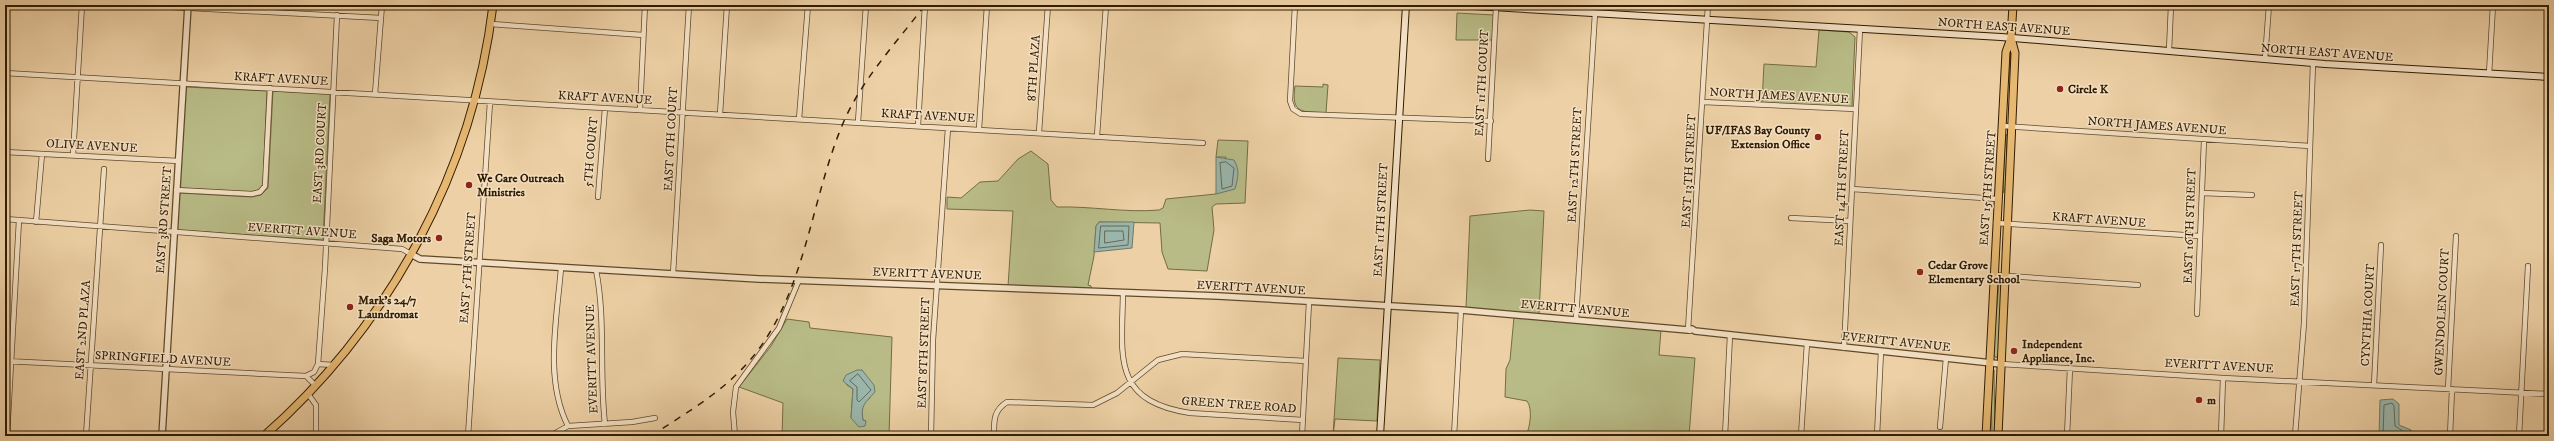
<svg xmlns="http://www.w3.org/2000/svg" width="2554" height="441" viewBox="0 0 2554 441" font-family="'IM FELL DW Pica',serif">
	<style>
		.green { fill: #b8bb86; stroke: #746c43; fill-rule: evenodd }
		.water { fill: #9ab6ac; stroke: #707867 }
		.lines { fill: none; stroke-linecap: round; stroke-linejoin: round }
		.shore { stroke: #666956; stroke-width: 1 }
		.minor-casing { stroke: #604929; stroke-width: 6 }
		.tertiary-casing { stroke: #604929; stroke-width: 8 }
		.secondary-casing { stroke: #311c00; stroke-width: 8 }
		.primary-casing { stroke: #311c00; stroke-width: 9 }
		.minor { stroke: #f3e0c4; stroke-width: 4.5 }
		.tertiary { stroke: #f3e0c4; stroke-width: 5.5 }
		.secondary { stroke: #f3e0c4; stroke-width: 6 }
		.primary { stroke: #e6b872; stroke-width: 7 }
		.rail { stroke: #311c00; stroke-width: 1.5; stroke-dasharray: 7 7; stroke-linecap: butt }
		.poi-dot { fill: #8f2418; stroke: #f3e0c4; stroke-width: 1.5 }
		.labels { text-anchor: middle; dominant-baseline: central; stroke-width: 3; stroke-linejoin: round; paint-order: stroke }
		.street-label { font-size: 12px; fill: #311c00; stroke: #f3e0c4 }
		.poi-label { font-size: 12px; font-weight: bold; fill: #311c00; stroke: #f3e0c4; text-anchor: start }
	</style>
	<rect width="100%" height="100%" fill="#edd0a5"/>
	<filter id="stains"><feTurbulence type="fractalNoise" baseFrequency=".005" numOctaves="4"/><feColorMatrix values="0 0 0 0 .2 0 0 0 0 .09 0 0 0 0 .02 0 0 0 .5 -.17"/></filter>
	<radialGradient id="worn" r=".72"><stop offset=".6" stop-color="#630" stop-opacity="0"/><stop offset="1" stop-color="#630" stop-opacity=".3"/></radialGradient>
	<path class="green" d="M 1457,13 L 1494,15 L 1493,40 L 1456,40 Z
		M 1819,30 L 1849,32 L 1855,37 L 1852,107 L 1762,103 L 1764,64 L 1816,67 Z
		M 1323,84 L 1328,85 L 1326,113 C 1302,111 1291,115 1295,86 L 1323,87 Z
		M 186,87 L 267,91 L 263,185 L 258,190 L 251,192 L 179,188 Z
		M 273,91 L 330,94 L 323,240 L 177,230 L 179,193 L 252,197 L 261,195 L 268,188 Z
		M 2007,134 L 2006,187 L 2003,193 L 2005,138 Z
		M 1218,140 L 1248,141 L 1245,203 L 1216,204 L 1212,207 L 1214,230 L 1207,271 L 1168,269 L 1162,252 L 1160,223 L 1099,222 L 1096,226 L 1094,256 L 1088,285 L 1091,286 L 1091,289 L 1008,286 L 1013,211 L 947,209 L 947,197 L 961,198 L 980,182 L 998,181 L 1018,159 L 1031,151 L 1048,164 L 1051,200 L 1057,207 C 1092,206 1125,213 1159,210 L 1163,208 L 1166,199 L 1216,194 L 1226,157 L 1216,157 Z
		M 1530,210 L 1544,211 L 1539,314 L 1466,308 L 1470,216 Z
		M 1999,282 L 2002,289 L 1999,353 L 1996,358 L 1993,353 Z
		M 1514,317 L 1661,330 L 1659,355 L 1695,358 L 1689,436 L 1526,436 C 1530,427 1533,409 1527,401 L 1505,397 L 1506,369 L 1510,360 Z
		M 787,319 L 809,322 L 810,328 L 892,337 L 889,436 L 782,436 L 783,403 L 739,387 L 771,346 ZM 862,370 L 865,375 L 870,398 C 861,404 861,409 863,420 L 866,421 L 851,418 L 853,389 L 847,385 L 846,376 Z
		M 1338,358 L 1380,360 L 1377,421 L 1335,419 L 1333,436 Z
		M 1994,370 L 1995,436 L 1992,436 L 1991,391 Z"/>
	<path class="water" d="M 1216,157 L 1234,160 C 1240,170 1238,178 1235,189 L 1216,194 Z
		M 1099,222 L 1134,222 L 1132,248 L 1094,252 L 1096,226 Z
		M 857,370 L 862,370 L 874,385 L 875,392 C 866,402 860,405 863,420 L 866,421 L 865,426 L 859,427 L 851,418 L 853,389 L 843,381 L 846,375 Z
		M 2393,399 L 2399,404 L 2399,425 L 2411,430 L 2411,436 L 2379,436 L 2380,400 Z"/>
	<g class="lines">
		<path class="shore" d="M 1226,162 L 1234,168 L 1232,186 L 1222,189 L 1220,163 Z
			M 1101,226 L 1129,226 L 1128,245 L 1099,248 Z
			M 1105,231 L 1123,231 L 1124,240 L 1105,243 Z
			M 858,374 L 871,390 L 859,402 L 857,400 L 857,387 L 850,381 Z
			M 2383,436 L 2384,405 L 2392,403 L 2394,406 L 2395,426 L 2406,433 L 2407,436"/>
		<defs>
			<path id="minor" d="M 134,5 L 381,18
				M 1295,5 L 1290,101 L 1293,109 L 1301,114 L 1491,121
				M 491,24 L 643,35
				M 2169,51 L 2171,5
				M 2265,59 L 2269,5
				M 5,73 L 1203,143
				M 2489,74 L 2493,5
				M 375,94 L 382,5
				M 1703,102 L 1855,109
				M 640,110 L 645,5
				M 720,114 L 727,5
				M 799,119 L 808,5
				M 858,122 L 866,5
				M 918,125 L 925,5
				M 2002,126 L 2310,146
				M 979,129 L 987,5
				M 1039,132 L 1048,5
				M 1097,136 L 1106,5
				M 5,152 L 179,161
				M 73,155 L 82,5
				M 1488,159 L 1496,8
				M 1852,189 L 1998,199
				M 176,190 L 252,194 L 260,192 L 265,186 L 270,88
				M 2202,193 L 2252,195
				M 598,197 L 605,108
				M 1791,218 L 1850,221
				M 5,219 L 402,249 L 411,254
				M 36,222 L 42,154
				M 1996,223 L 2200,236
				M 561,268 C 557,319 544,379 568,426
				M 596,270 C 606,320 599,373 605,424
				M 673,274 L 689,5
				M 1994,275 L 2138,285
				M 1123,293 C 1122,356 1111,401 1190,413 L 1303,420
				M 2197,314 L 2204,140
				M 1576,319 L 1595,13
				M 1690,331 L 1688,330 L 1708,5
				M 1844,348 L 1860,29
				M 5,361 L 306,376 L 316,386
				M 2001,364 L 2223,378 L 2549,394
				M 333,365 L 318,364 L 325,268 L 337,15
				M 306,376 L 314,372 L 318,364
				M 2374,385 L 2381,245
				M 2448,389 L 2456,236
				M 308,394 L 316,405 L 316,436
				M 1940,427 L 1946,358
				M 7,436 L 19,220
				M 86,436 L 104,169
				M 468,436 L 490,102
				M 550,436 L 568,426 L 632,422 L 655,418
				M 735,436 L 733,412 L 736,387 L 779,328 L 799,280
				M 931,436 L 933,340 L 948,128
				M 994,436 C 994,421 993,411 1007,402 L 1093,405 L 1117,393 L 1158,360 L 1182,354 L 1306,361
				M 1302,436 L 1309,302
				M 1454,436 L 1461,310
				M 1725,436 L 1730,335
				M 1801,436 L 1807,343
				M 1877,436 L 1881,351
				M 2067,436 L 2070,368
				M 2221,436 L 2223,378
				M 2295,436 L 2304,323 L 2313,63
				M 2450,436 L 2452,389
				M 2519,436 L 2528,266"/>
			<path id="tertiary" d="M 411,254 L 420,259 L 759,279 L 1218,296 L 1461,310 L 1688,330 L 1692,329 L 1695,331 L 2001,364
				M 162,436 L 188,5"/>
			<path id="secondary" d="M 1457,5 L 2001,37 L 2325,64 L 2549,77
				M 1380,436 L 1406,5"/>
			<path id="primary" d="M 264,436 C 390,325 473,171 493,5
				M 1986,436 L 2006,52 L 2011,38 L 2013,5
				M 1998,436 L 2015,53 L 2011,38"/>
		</defs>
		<use href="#minor" class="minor-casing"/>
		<use href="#tertiary" class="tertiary-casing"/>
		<use href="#secondary" class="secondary-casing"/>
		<use href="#primary" class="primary-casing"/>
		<use href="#minor" class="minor"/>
		<use href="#tertiary" class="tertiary"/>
		<use href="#secondary" class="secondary"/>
		<use href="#primary" class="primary"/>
		<path class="rail" d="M 651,436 C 681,416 713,398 739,372 C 806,306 808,204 844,121 C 863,78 897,42 925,5"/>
	</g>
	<g class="poi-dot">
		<circle cx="2060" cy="89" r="4"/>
		<circle cx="1818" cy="137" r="4"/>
		<circle cx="469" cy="185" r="4"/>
		<circle cx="439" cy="238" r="4"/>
		<circle cx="1920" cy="272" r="4"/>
		<circle cx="350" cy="307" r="4"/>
		<circle cx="2014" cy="351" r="4"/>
		<circle cx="2199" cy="400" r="4"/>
	</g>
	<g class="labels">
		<g class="street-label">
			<text transform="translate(2004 27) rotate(4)">NORTH EAST AVENUE</text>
			<text transform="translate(2327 53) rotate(4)">NORTH EAST AVENUE</text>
			<text transform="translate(1034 68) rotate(-86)">8TH PLAZA</text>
			<text transform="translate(281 79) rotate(3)">KRAFT AVENUE</text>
			<text transform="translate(1482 83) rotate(-87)">EAST 11TH COURT</text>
			<text transform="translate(1779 96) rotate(3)">NORTH JAMES AVENUE</text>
			<text transform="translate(605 98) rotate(3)">KRAFT AVENUE</text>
			<text transform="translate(928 116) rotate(3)">KRAFT AVENUE</text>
			<text transform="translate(2157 126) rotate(4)">NORTH JAMES AVENUE</text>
			<text transform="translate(671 139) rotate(-87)">EAST 6TH COURT</text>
			<text transform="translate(92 146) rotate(3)">OLIVE AVENUE</text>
			<text transform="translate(591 152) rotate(-85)">5TH COURT</text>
			<text transform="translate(320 153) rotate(-87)">EAST 3RD COURT</text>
			<text transform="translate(1575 165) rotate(-87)">EAST 12TH STREET</text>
			<text transform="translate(1689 171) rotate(-87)">EAST 13TH STREET</text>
			<text transform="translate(1842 188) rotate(-87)">EAST 14TH STREET</text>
			<text transform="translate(1988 188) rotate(-86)">EAST 15TH STREET</text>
			<text transform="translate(164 220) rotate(-86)">EAST 3RD STREET</text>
			<text transform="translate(1381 220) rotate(-87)">EAST 11TH STREET</text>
			<text transform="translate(2099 220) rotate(4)">KRAFT AVENUE</text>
			<text transform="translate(2190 226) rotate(-88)">EAST 16TH STREET</text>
			<text transform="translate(302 231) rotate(4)">EVERITT AVENUE</text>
			<text transform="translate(2297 249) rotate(-88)">EAST 17TH STREET</text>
			<text transform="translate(468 268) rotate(-86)">EAST 5TH STREET</text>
			<text transform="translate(927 274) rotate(2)">EVERITT AVENUE</text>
			<text transform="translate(1251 288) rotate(3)">EVERITT AVENUE</text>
			<text transform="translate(1575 309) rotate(5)">EVERITT AVENUE</text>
			<text transform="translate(2442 312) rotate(-87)">GWENDOLEN COURT</text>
			<text transform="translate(2368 315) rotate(-87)">CYNTHIA COURT</text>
			<text transform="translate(83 330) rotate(-86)">EAST 2ND PLAZA</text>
			<text transform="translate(1896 342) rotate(6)">EVERITT AVENUE</text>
			<text transform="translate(924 353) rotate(-88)">EAST 8TH STREET</text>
			<text transform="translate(163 359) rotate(3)">SPRINGFIELD AVENUE</text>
			<text transform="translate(592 359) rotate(-92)">EVERITT AVENUE</text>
			<text transform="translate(2219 366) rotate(3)">EVERITT AVENUE</text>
			<text transform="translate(1239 405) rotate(4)">GREEN TREE ROAD</text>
		</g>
		<g class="poi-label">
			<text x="2068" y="89">Circle K</text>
			<text x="1810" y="130" text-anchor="end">UF/IFAS Bay County<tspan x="1810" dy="14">Extension Office</tspan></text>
			<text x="477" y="178">We Care Outreach<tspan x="477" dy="14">Ministries</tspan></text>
			<text x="431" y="238" text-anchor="end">Saga Motors</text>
			<text x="1928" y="265">Cedar Grove<tspan x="1928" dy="14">Elementary School</tspan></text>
			<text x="358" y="300">Mark's 24/7<tspan x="358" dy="14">Laundromat</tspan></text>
			<text x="2022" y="344">Independent<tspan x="2022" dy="14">Appliance, Inc.</tspan></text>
			<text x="2207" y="400">m</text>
		</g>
	</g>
	<rect width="2554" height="441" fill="none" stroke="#edd0a5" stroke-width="20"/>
	<rect x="6" y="6" width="2542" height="429" fill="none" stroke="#311c00" stroke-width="2"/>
	<rect x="10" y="10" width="2534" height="421" fill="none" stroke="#311c00"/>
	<rect width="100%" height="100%" filter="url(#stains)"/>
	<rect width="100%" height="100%" fill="url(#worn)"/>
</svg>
